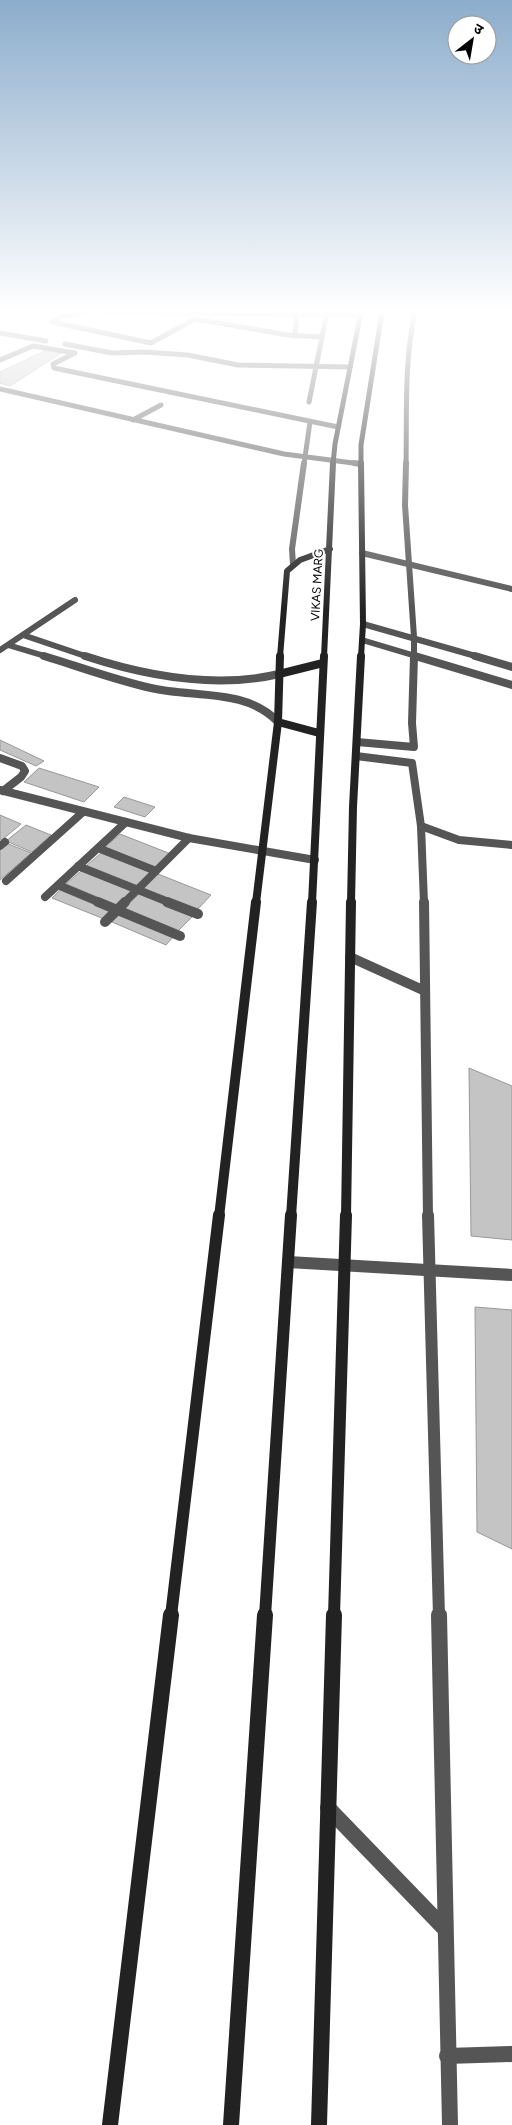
<svg xmlns="http://www.w3.org/2000/svg" width="512" height="2125" viewBox="0 0 512 2125" font-family="Figtree,'Noto Sans Devanagari',sans-serif">
	<style>
		.building { fill: #c4c4c4; stroke: #999 }
		.lines { fill: none; stroke-linecap: round; stroke-linejoin: round }
		.path { stroke: #777; stroke-width: 1; stroke-dasharray: 0.5 1; stroke-linecap: butt }
		.lane-far5 { stroke: #555; stroke-width: 5 }
		.lane-far4 { stroke: #555; stroke-width: 6 }
		.lane-far3 { stroke: #555; stroke-width: 8 }
		.lane-far2 { stroke: #555; stroke-width: 10 }
		.lane-far1 { stroke: #555; stroke-width: 12 }
		.lane { stroke: #555; stroke-width: 16 }
		.street-far4 { stroke: #555; stroke-width: 6 }
		.street-far3 { stroke: #555; stroke-width: 8 }
		.street-far2 { stroke: #555; stroke-width: 10 }
		.street-far1 { stroke: #555; stroke-width: 12 }
		.street { stroke: #555; stroke-width: 16 }
		.secondary-far5 { stroke: #222; stroke-width: 5 }
		.secondary-far4 { stroke: #222; stroke-width: 6 }
		.secondary-far3 { stroke: #222; stroke-width: 8 }
		.secondary-far2 { stroke: #222; stroke-width: 10 }
		.secondary-far1 { stroke: #222; stroke-width: 12 }
		.secondary { stroke: #222; stroke-width: 16 }
		.labels { text-anchor: middle; dominant-baseline: central; stroke-width: 4; stroke-linejoin: round; paint-order: stroke }
		.far-street-label { font-size: 12px; fill: #000; stroke: #fff }
	</style>
	<rect width="100%" height="100%" fill="#fff"/>
	<path class="building" d="M 49,349 L 61,353 L 10,386 L 0,383 L 0,372 Z
		M 0,740 L 44,761 L 36,766 L 0,750 Z
		M 39,768 L 99,787 L 84,802 L 24,782 Z
		M 124,797 L 155,807 L 145,817 L 114,807 Z
		M 0,815 L 21,824 L 2,840 L 0,839 Z
		M 26,825 L 51,835 L 32,852 L 6,841 Z
		M 120,834 L 171,854 L 157,868 L 105,847 Z
		M 6,843 L 31,853 L 0,880 L 0,849 Z
		M 101,853 L 152,873 L 137,887 L 86,866 Z
		M 81,871 L 133,892 L 119,906 L 66,884 Z
		M 158,874 L 211,895 L 197,910 L 143,889 Z
		M 60,890 L 112,912 L 104,919 L 52,898 Z
		M 139,894 L 193,916 L 177,932 L 123,909 Z
		M 120,914 L 173,937 L 166,945 L 112,922 Z
		M 469,1068 L 512,1086 L 512,1240 L 471,1236 Z
		M 475,1307 L 512,1310 L 512,1549 L 477,1532 Z"/>
	<g class="lines">
		<path class="path" d="M 428,317 L 512,320"/>
		<path class="lane-far5" d="M 85,312 L 60,317 L 52,322 L 151,343 L 195,319 L 288,335 L 322,337
			M 106,312 L 361,315
			M 0,333 L 46,341
			M 295,336 L 297,314
			M 65,344 L 112,353 L 144,352 L 188,355 L 238,365 L 350,367
			M 0,360 L 33,346 L 75,353 L 53,364 L 54,368 L 338,427
			M 0,389 L 284,454 L 361,464
			M 309,402 L 327,312
			M 133,420 L 161,405
			M 304,464 L 310,422
			M 406,464 C 407,414 404,361 415,312"/>
		<path class="lane-far4" d="M 354,463 L 361,464
			M 406,463 L 405,505 L 414,637 L 414,657
			M 362,553 L 512,589
			M 293,565 L 292,549 L 304,463
			M 363,624 L 479,657
			M 362,640 L 419,657"/>
		<path class="lane-far3" d="M 415,656 L 512,685
			M 475,656 L 512,667
			M 357,742 L 414,747 L 412,723 L 414,656
			M 356,756 L 412,763 L 421,826 L 424,903
			M 0,758 L 22,766 L 25,771 L 21,777 L 3,791
			M 0,790 L 189,838 L 315,860
			M 0,846 L 5,842
			M 6,881 L 83,812"/>
		<path class="lane-far2" d="M 424,902 L 428,1217
			M 350,957 L 425,991"/>
		<path class="lane-far1" d="M 428,1215 L 439,1616"/>
		<path class="lane" d="M 439,1615 L 450,2125
			M 328,1808 L 444,1928"/>
		<path class="street-far4" d="M 23,635 L 88,657
			M 8,645 L 48,657
			M 0,650 L 75,600"/>
		<path class="street-far3" d="M 44,656 C 80,667 115,680 151,688 C 193,698 246,688 278,722
			M 85,656 C 146,676 215,689 279,674
			M 421,826 L 459,840 L 512,845
			M 98,848 L 156,871
			M 78,866 L 171,903
			M 58,885 L 101,903
			M 45,897 L 126,822
			M 124,903 L 189,838"/>
		<path class="street-far2" d="M 98,902 L 180,936
			M 167,902 L 198,914
			M 105,922 L 125,902"/>
		<path class="street-far1" d="M 288,1262 L 512,1275"/>
		<path class="street" d="M 447,2056 L 512,2054"/>
		<path class="secondary-far5" d="M 333,464 L 335,444 L 361,312
			M 361,464 L 361,445 L 382,312"/>
		<path class="secondary-far4" d="M 280,657 L 287,571 L 300,560 L 330,549
			M 324,657 L 333,463
			M 361,657 L 363,624 L 361,463"/>
		<path class="secondary-far3" d="M 279,674 L 323,663
			M 278,722 L 319,733
			M 256,903 L 278,722 L 280,656
			M 312,903 L 324,656
			M 351,903 L 353,807 L 361,656"/>
		<path class="secondary-far2" d="M 219,1217 L 256,902
			M 291,1217 L 312,902
			M 346,1217 L 351,902"/>
		<path class="secondary-far1" d="M 171,1616 L 219,1215
			M 265,1616 L 291,1215
			M 334,1616 L 346,1215"/>
		<path class="secondary" d="M 110,2125 L 171,1615
			M 231,2125 L 265,1615
			M 319,2125 L 334,1615"/>
	</g>
	<linearGradient id="sky" x2="0" y2="1"><stop stop-color="#8cadcc"/><stop offset="0.51" stop-color="#fff"/><stop offset="1" stop-color="#fff" stop-opacity="0"/></linearGradient>
	<rect width="512" height="610" fill="url(#sky)"/>
	<g class="labels">
		<g class="far-street-label">
			<text transform="translate(317 585) rotate(-87)">VIKAS MARG</text>
		</g>
	</g>
	<g transform="translate(472 40) rotate(31)"><circle r="24" fill="#ffffff" stroke="#999999"/>
	<path d="M0-4L9 19L0 12L-9 19Z" fill="#000000"/>
	<text y="-8" font-size="14" font-weight="bold" text-anchor="middle" fill="#000000">उ</text>
	</g>
</svg>
